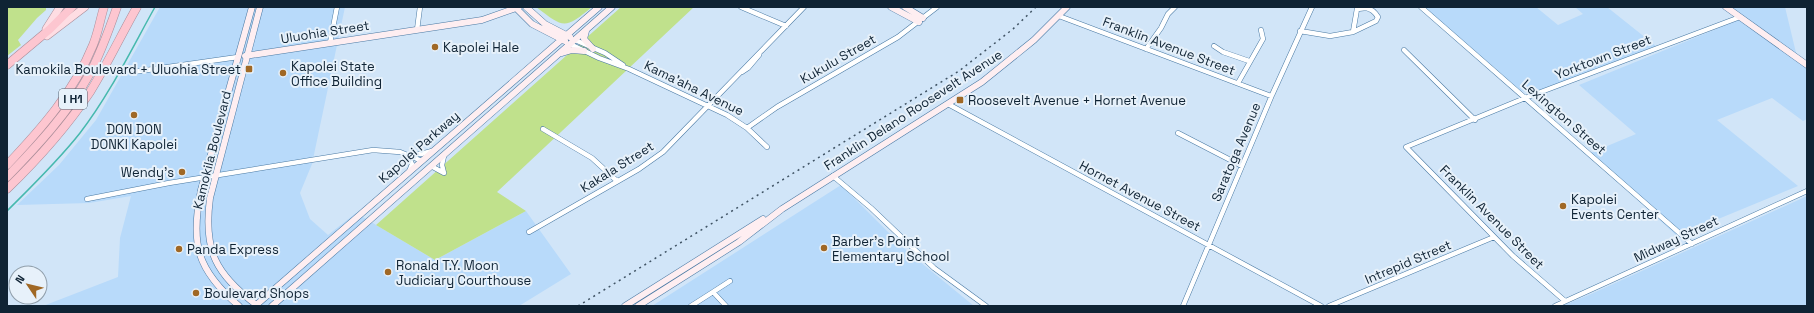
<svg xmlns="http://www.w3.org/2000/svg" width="1814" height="313" viewBox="0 0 1814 313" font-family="'Space Grotesk',sans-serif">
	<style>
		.built { fill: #b8dafa }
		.green { fill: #c0e18c }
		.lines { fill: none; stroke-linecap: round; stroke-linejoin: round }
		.stream { stroke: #46b9ae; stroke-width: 1.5 }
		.street-casing { stroke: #4979a3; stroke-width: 5.5 }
		.secondary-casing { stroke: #4979a3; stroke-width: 7 }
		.primary-casing { stroke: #aa8d99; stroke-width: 8 }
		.highway-casing { stroke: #aa8d99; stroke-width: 9 }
		.street { stroke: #fff; stroke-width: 4.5 }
		.secondary { stroke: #feeef1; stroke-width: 6 }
		.primary { stroke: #fedde3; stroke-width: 7 }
		.highway { stroke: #fdc6d0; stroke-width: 8 }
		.rail { stroke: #405465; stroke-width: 1.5; stroke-dasharray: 2 4; stroke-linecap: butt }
		.poi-dot { fill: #a06825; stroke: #e7f1fa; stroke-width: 1.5 }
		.labels { text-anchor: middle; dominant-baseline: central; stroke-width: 4; stroke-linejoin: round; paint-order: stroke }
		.shield { fill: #e7f1fa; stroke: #50616f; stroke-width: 1 }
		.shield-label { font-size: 12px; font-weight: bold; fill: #0f2334 }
		.street-label { font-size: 13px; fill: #0f2334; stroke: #e7f1fa }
		.poi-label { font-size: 13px; fill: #0f2334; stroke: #e7f1fa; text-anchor: start }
	</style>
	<rect width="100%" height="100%" fill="#d1e5f8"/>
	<path class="built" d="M 160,7 L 345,7 L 312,164 L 300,193 L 310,219 L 328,235 L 356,213 L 435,260 L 526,211 L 571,274 L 519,306 L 43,306 L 118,277 L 120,238 L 131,196 L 89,203 L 17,205 L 59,165 L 96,120 Z
		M 1424,7 L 1536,7 L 1558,25 L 1583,14 L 1575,7 L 1607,7 L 1656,46 L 1530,94 L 1520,90 Z
		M 1724,7 L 1785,7 L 1798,61 L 1807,68 L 1807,119 L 1803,121 L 1772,98 L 1717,120 L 1798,186 L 1677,236 L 1588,154 L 1636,134 L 1579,85 L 1741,19 Z
		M 841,185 L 908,252 L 974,306 L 652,306 Z
		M 1807,196 L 1807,306 L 1562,306 L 1591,294 Z"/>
	<path class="green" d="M 7,7 L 46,7 L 46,10 L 37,18 L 18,40 L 21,45 L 7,56 Z
		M 536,7 L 592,7 C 564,30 564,28 536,7 Z
		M 621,7 L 694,7 L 497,192 L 526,211 L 435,260 L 376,225 Z"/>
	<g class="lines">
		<path class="stream" d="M 7,211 C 32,186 58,161 80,133 C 110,94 131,50 155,7"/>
		<defs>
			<path id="street" d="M 741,7 L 786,26
				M 1421,7 L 1692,244
				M 1366,8 C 1372,9 1375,12 1378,17 L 1376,21 L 1353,32 L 1357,9 Z
				M 1059,16 L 1271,96
				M 417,30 L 420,7
				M 1300,31 L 1330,36 L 1353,32
				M 575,40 L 605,53 L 623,65
				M 330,43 L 337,7
				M 570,44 L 599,58 L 629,69 L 727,115 L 747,128 L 767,147
				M 1214,46 L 1223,52 L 1249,61
				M 1146,49 L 1161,28 L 1168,14 L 1175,7
				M 1404,50 L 1475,120
				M 133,72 L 238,57
				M 742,72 L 748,68 L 759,55
				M 1238,83 L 1263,39 L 1261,30
				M 948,104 L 1321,306
				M 747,128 L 777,107 L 898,37 L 937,7
				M 543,129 L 592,158 L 617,181
				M 1178,133 L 1242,166
				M 410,154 L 421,154 L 432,151
				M 407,155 L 412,164 L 409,172
				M 444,156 L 442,165 L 444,173
				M 431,166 L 444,173
				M 833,176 L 871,208 L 934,268 L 986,306
				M 87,199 L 169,183 L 373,150 L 400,152 L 422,161
				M 529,232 L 639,169 L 663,152 L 804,7
				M 713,292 L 730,281
				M 1565,301 L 1513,256 L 1406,147 L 1525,98 L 1740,17
				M 691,306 L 713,292 L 726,306
				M 1183,306 L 1272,95 L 1312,7
				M 1329,306 L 1494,237
				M 1555,306 L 1807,191"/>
			<path id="secondary" d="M 515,7 L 532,24 L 565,41
				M 526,7 L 545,24 L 570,37
				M 891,7 L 919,22
				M 905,7 L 923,18
				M 1726,7 L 1807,65
				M 586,31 L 584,39 L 593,49
				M 562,53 L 572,50 L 584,51
				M 245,56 L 482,20 L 519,7
				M 239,306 C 197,270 190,244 201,190 L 252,7
				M 255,306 L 599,7
				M 258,306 C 216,275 203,251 210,198 L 260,7
				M 272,306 L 612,7
				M 625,306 L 763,219
				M 638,306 L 739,242 L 782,209 L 982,82 L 1034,40 L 1067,7"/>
			<path id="primary" d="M 46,29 L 60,7
				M 47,36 L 85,7"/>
			<path id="highway" d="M 7,65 L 50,29 L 72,7
				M 7,165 C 41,129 74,92 93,45 C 98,33 100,20 104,7
				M 7,177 C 37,146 68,113 89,75 C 101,53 109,30 117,7
				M 7,189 C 38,159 66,128 90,92 C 107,65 121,35 137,7"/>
		</defs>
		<use href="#street" class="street-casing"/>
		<use href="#secondary" class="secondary-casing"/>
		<use href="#primary" class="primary-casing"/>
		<use href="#highway" class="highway-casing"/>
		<use href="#street" class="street"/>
		<use href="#secondary" class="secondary"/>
		<use href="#primary" class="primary"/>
		<use href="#highway" class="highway"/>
		<path class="rail" d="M 578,306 L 959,71 L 1013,29 L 1036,7"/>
	</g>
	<g class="poi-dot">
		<circle cx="435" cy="47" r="4"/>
		<rect x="245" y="65" width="8" height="8" rx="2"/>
		<circle cx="283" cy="73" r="4"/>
		<rect x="956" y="96" width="8" height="8" rx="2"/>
		<circle cx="134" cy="115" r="4"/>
		<circle cx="182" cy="172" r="4"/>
		<circle cx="1563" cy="206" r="4"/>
		<circle cx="824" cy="248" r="4"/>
		<circle cx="179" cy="249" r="4"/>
		<circle cx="388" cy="272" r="4"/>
		<circle cx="196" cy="293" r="4"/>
	</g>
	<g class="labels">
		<rect class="shield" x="59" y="89" width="28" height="20" rx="3"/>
		<g class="shield-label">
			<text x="73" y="99">I H1</text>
		</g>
		<g class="street-label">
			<text transform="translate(325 32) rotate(-9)">Uluohia Street</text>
			<text transform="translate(1169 46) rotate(21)">Franklin Avenue Street</text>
			<text transform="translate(1603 57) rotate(-21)">Yorktown Street</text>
			<text transform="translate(838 59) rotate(-30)">Kukulu Street</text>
			<text transform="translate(694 88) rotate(26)">Kama'aha Avenue</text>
			<text transform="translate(913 110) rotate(-33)">Franklin Delano Roosevelt Avenue</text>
			<text transform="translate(1564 117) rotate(41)">Lexington Street</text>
			<text transform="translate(419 147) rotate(-41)">Kapolei Parkway</text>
			<text transform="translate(212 150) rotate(-76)">Kamokila Boulevard</text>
			<text transform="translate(1236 152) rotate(-67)">Saratoga Avenue</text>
			<text transform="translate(617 167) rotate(-32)">Kakala Street</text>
			<text transform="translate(1140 196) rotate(28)">Hornet Avenue Street</text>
			<text transform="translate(1492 217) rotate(45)">Franklin Avenue Street</text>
			<text transform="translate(1676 239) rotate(-25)">Midway Street</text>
			<text transform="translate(1408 262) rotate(-23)">Intrepid Street</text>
		</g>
		<g class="poi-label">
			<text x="443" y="47">Kapolei Hale</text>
			<text x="291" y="66">Kapolei State<tspan x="291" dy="15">Office Building</tspan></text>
			<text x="241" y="69" text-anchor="end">Kamokila Boulevard + Uluohia Street</text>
			<text x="968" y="100">Roosevelt Avenue + Hornet Avenue</text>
			<text x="134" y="129" text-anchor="middle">DON DON<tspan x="134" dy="15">DONKI Kapolei</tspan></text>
			<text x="174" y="172" text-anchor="end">Wendy's</text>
			<text x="1571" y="199">Kapolei<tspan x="1571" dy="15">Events Center</tspan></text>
			<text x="832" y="241">Barber's Point<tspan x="832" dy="15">Elementary School</tspan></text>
			<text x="187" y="249">Panda Express</text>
			<text x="396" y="265">Ronald T.Y. Moon<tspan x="396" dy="15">Judiciary Courthouse</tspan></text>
			<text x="204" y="293">Boulevard Shops</text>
		</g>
	</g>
	<rect width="1814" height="313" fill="none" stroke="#0f2334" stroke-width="16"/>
	<g transform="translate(28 285) rotate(305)"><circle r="19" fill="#e7f1fa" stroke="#919fab"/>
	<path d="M0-3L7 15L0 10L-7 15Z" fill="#a06825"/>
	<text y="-6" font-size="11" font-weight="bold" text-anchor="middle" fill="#0f2334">N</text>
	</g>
</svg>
